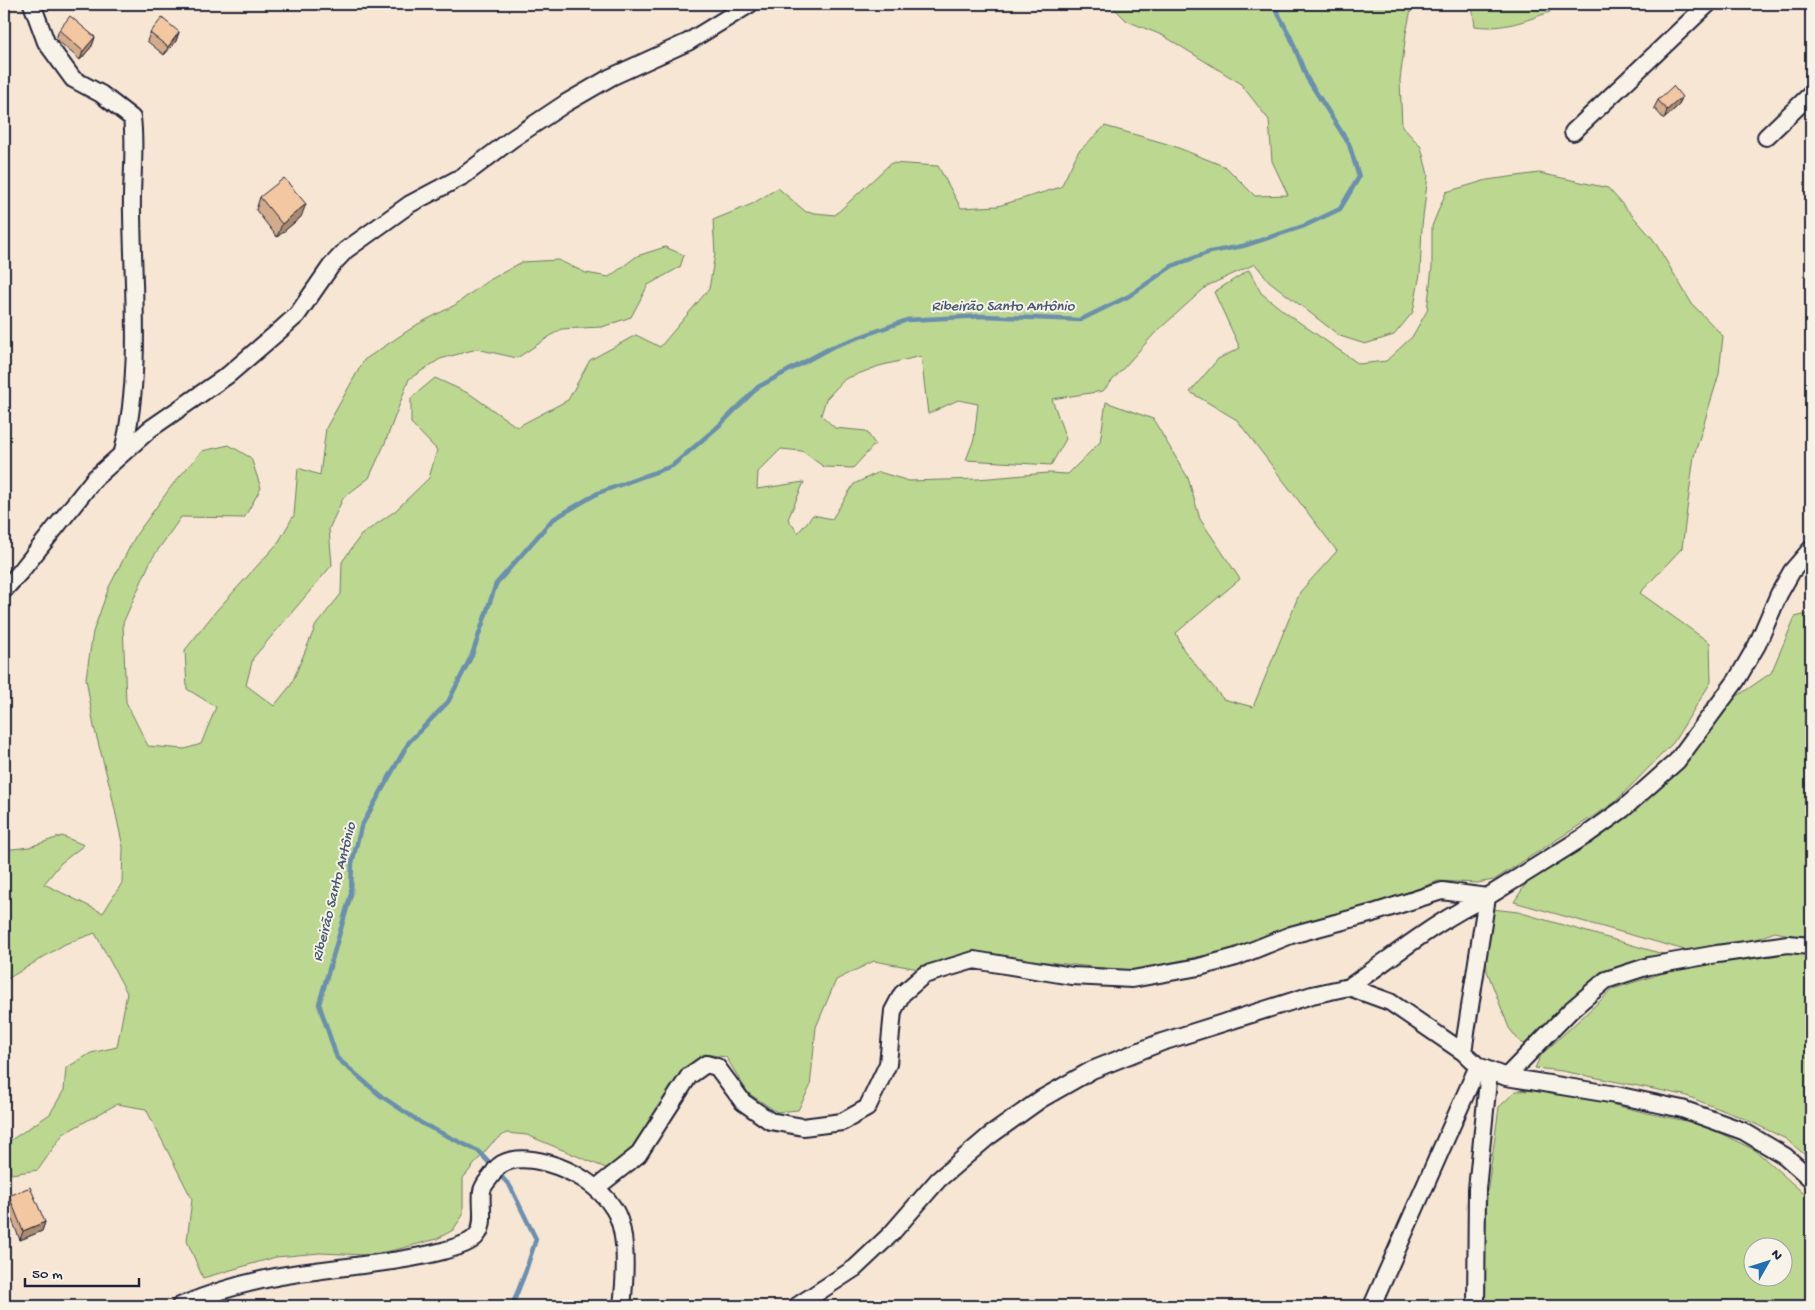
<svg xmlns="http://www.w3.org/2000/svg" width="1815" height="1310" viewBox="0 0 1815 1310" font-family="'Gochi Hand',sans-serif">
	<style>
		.green { fill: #bcd78f; stroke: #6f7c65; fill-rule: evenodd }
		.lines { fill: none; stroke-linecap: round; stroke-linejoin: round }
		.stream { stroke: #6b8faf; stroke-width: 4.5 }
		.minor-casing { stroke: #22223b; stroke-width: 20 }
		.minor { stroke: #f7f3e8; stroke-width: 16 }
		.wall { fill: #d1ab8b; stroke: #22223b }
		.shaded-wall { fill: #aa8b71; stroke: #22223b }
		.building { fill: #f3c7a2; stroke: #22223b }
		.labels { text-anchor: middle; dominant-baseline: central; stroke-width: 4; stroke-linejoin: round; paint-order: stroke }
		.water-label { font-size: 15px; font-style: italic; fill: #465875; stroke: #f7f3e8 }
	</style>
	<rect width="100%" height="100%" fill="#f6e6d3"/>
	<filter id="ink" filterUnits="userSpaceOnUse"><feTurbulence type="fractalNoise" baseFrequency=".02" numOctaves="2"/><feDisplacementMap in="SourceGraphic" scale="10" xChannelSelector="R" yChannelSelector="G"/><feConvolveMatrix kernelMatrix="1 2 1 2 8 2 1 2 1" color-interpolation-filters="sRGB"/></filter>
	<g filter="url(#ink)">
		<path class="green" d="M 1110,4 L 1414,4 L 1412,5 L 1406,33 L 1400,80 L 1402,126 L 1421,147 L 1428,175 L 1422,226 L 1420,274 L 1413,312 L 1394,335 L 1365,344 L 1340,336 L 1269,281 L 1255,264 L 1207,286 L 1154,334 L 1103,391 L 1052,399 L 1066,439 L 1051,465 L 966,460 L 974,439 L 978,404 L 958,400 L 928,414 L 921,356 L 879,366 L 845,379 L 826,399 L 821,415 L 835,428 L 866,431 L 875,444 L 853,468 L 824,467 L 802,451 L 781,449 L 758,472 L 757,489 L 804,482 L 788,519 L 798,533 L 813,515 L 832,519 L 854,484 L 879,472 L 909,481 L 978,479 L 1048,473 L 1068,474 L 1100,442 L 1106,402 L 1153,419 L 1188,478 L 1200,519 L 1240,579 L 1176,633 L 1183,649 L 1223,699 L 1253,707 L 1300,592 L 1337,551 L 1237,420 L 1190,392 L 1218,359 L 1240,348 L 1214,292 L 1249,270 L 1261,293 L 1286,313 L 1359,364 L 1386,361 L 1412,337 L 1427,311 L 1432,267 L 1432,226 L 1446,192 L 1487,180 L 1539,173 L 1608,188 L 1653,239 L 1692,304 L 1723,336 L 1719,374 L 1694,456 L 1682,548 L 1640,593 L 1710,643 L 1711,682 L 1673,743 L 1614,803 L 1494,880 L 1477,883 L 1438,881 L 1366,908 L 1290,927 L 1226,951 L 1130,971 L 973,954 L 919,969 L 874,961 L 836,980 L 816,1027 L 810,1087 L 798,1110 L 777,1112 L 748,1093 L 726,1057 L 705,1054 L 683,1071 L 664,1103 L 631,1148 L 608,1169 L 527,1135 L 506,1133 L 492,1143 L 463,1178 L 463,1215 L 453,1230 L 437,1239 L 395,1250 L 367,1255 L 320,1253 L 276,1257 L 203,1278 L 187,1241 L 192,1199 L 146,1109 L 117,1104 L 63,1134 L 38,1170 L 11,1174 L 8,1142 L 50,1114 L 64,1090 L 66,1068 L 91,1053 L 117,1047 L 127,993 L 95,933 L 65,944 L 4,981 L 4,850 L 29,847 L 62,836 L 84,845 L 61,863 L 44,884 L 103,913 L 122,883 L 123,847 L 110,787 L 94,727 L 86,678 L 93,632 L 109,587 L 136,535 L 173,484 L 202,451 L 229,445 L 251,458 L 261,488 L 244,518 L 181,517 L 151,560 L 123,623 L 126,702 L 148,746 L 185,749 L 201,744 L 216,707 L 187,689 L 185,650 L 216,611 L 278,543 L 294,515 L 298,468 L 320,475 L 326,428 L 364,360 L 418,324 L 455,305 L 486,282 L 522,262 L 558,260 L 586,273 L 609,277 L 637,256 L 665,247 L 684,255 L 680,267 L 648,285 L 631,317 L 602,327 L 561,329 L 517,358 L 477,349 L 440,359 L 409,379 L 385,443 L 369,478 L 343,498 L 329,529 L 332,565 L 253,658 L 246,685 L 274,706 L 291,685 L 316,625 L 341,594 L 342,562 L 361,535 L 395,511 L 429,478 L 437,450 L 411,423 L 411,398 L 435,378 L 470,394 L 517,427 L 568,400 L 590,360 L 636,335 L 660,347 L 709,289 L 715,254 L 713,220 L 752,204 L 778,188 L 806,212 L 835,215 L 891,163 L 938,166 L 961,208 L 998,206 L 1061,187 L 1078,152 L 1105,126 L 1171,145 L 1226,167 L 1255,196 L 1288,195 L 1272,161 L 1269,120 L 1240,83 L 1164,36 L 1127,21 Z
			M 1470,4 L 1546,4 L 1550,12 C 1524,21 1503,30 1475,26 L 1472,6 Z
			M 1811,613 L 1811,936 L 1794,936 L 1775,932 L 1737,946 L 1685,950 L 1514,902 L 1529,879 L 1621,821 L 1668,780 L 1696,749 L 1733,699 L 1771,673 L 1795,617 Z
			M 1492,909 L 1518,912 L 1670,956 L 1628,967 L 1532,1047 L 1520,1042 L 1509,1028 L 1487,971 L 1484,932 Z
			M 1791,953 L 1811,954 L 1811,1160 L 1786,1139 L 1745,1119 L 1684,1095 L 1562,1071 L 1535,1068 L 1541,1055 L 1613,989 L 1676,969 Z
			M 1554,1090 L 1647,1113 L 1701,1124 L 1755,1150 L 1811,1200 L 1811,1306 L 1482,1306 L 1487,1195 L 1499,1107 L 1516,1091 ZM 1752,1248 L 1782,1248 L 1782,1278 L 1752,1278 Z"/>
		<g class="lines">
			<path class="stream" d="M 493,1167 L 478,1151 L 423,1124 L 381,1096 L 337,1058 L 319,1004 L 351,894 L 352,863 L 361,827 L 409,742 L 448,702 L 472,655 L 496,584 L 552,520 L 598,493 L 672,466 L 721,424 L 758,387 L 832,347 L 907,320 L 984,316 L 1080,320 L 1129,296 L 1172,266 L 1210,252 L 1243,246 L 1304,226 L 1340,209 L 1359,177 L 1349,144 L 1307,78 L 1290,36 L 1273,4
				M 498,1173 L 510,1186 L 536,1239 L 525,1273 L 512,1306"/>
			<defs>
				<path id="minor" d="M 32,4 L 46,42 L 73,79 L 101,94 L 132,118 C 136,150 131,181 132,213 C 133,292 142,374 123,452
					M 1573,132 L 1708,4
					M 1766,137 L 1811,94
					M 4,590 L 21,571 L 95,478 L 150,429 L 228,375 L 278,332 L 297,315 L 331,266 L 346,250 L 410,204 L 463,176 L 512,139 L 566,103 L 611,77 L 688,42 L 750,4
					M 1349,987 C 1394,956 1437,920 1487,897
					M 1463,1052 L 1487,897 L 1585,836 L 1623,809 L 1677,761 L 1736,681 L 1757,645 L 1779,594 L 1792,571 L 1811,549
					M 1506,1077 L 1571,1010 L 1606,980 L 1649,966 L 1717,954 L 1788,944 L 1811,946
					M 596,1188 L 638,1155 L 689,1076 L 706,1064 L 717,1067 L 743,1102 L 770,1121 L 803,1127 L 842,1122 L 867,1108 L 888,1064 L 893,1011 L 902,994 L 924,975 L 974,960 L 1072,976 L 1132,979 L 1199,967 L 1236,957 L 1291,935 L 1373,913 L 1442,891 L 1487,897
					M 180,1306 C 223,1288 269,1276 315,1271 C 358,1265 401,1262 443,1251 C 452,1248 471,1244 477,1235 C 486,1224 480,1204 482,1191 C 483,1185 489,1179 492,1175 C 494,1172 496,1168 499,1166 C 512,1156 532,1159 547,1163 C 572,1170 600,1186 614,1209 C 629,1233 625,1280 622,1306
					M 797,1306 L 855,1268 L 891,1234 L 938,1180 L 988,1137 L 1041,1099 L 1092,1070 L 1162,1042 L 1312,995 L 1349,987 L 1390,1002 L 1463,1052 L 1478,1066 L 1506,1077 L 1616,1095 L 1682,1109 L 1743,1131 L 1785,1156 L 1811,1179
					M 1372,1306 L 1478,1066
					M 1476,1306 L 1477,1189 L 1489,1071"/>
			</defs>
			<use href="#minor" class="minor-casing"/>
			<use href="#minor" class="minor"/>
		</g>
		<path class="wall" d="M 59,30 L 95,37 L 92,46 L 80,60 L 56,39 Z
			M 179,32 L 176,41 L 164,55 L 147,41 L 150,33 Z
			M 1682,97 L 1679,105 L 1664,119 L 1654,108 L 1658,100 Z
			M 260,197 L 301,217 L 277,237 L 256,210 Z
			M 9,1196 L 45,1222 L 42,1231 L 20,1240 L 6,1205 Z"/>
		<path class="shaded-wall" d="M 179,32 L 176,41 L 164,55 L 168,47 Z
			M 95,37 L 92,46 L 80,60 L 83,51 Z
			M 1682,97 L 1679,105 L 1664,119 L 1667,110 Z
			M 306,204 L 301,217 L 277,237 L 282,224 Z
			M 45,1222 L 42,1231 L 20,1240 L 23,1231 Z"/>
		<path class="building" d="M 70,16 L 95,37 L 83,51 L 59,30 Z
			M 162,18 L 179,32 L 168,47 L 150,33 Z
			M 1673,86 L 1682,97 L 1667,110 L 1658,100 Z
			M 284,178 L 306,204 L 282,224 L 260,197 Z
			M 30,1187 L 45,1222 L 23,1231 L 9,1196 Z"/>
	</g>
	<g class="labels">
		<g class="water-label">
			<text x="1003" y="307">Ribeirão Santo Antônio</text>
			<text transform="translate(335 892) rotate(-76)">Ribeirão Santo Antônio</text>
		</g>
	</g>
	<rect width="1815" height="1310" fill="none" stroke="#f7f3e8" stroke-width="20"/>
	<rect x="10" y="10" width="1795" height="1290" fill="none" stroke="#22223b" stroke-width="2" filter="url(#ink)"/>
	<g transform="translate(1768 1262) rotate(51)"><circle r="24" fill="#f7f3e8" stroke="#a29fa3"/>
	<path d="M0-4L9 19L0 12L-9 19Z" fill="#1f6fb2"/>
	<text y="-8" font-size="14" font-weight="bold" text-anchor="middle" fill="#22223b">N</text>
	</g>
	<path d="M25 1278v8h114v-8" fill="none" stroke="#22223b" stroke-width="2.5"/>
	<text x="32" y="1278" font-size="15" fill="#22223b" stroke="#f7f3e8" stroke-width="4" paint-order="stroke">50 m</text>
</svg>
